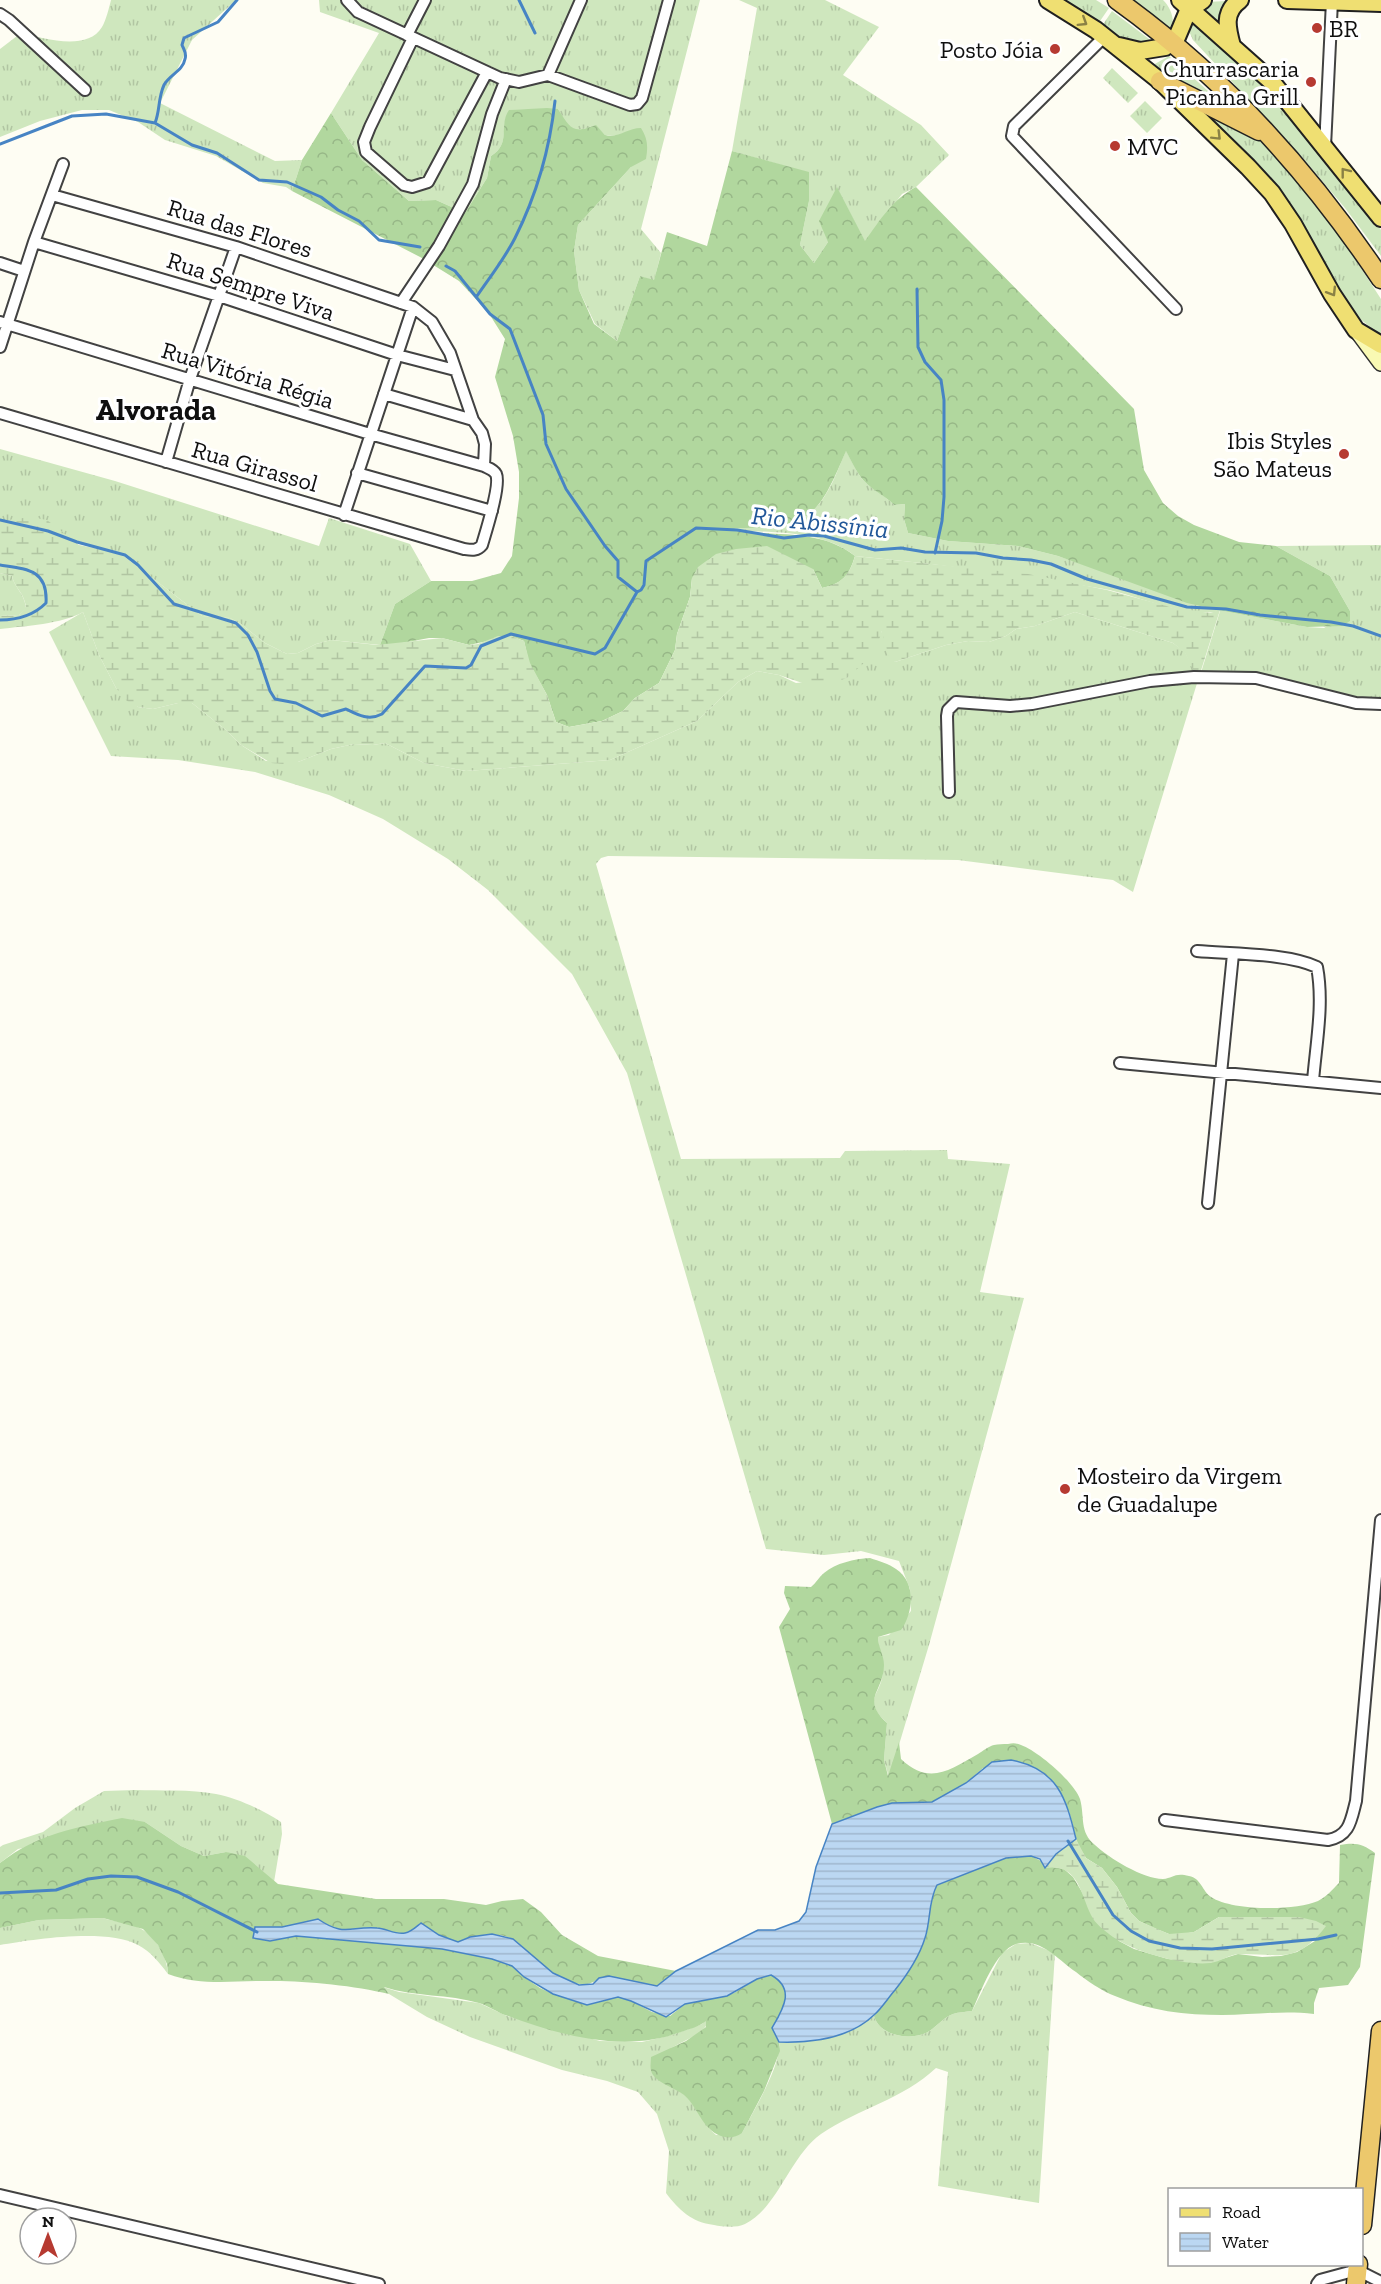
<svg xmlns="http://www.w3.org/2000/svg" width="1381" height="2284" viewBox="0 0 1381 2284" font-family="'Zilla Slab',serif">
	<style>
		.grass { fill: url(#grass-tufts) }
		.forest { fill: url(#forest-crowns) }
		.wetland { fill: url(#wetland-marsh) }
		.water { fill: url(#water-rules); stroke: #4784c4; stroke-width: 1.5 }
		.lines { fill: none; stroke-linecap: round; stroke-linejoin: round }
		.stream { stroke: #4784c4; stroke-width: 3 }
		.minor-casing { stroke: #424242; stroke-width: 14 }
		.secondary-casing { stroke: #313131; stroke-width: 18 }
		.primary-casing { stroke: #202020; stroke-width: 20 }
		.trunk-casing { stroke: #202020; stroke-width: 21 }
		.minor { stroke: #fff; stroke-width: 10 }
		.secondary { stroke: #f9f9b3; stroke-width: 15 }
		.primary { stroke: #efdf72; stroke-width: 16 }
		.trunk { stroke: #ecc86c; stroke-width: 18 }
		.oneway { stroke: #8a8145 }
		.poi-dot { fill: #b63a31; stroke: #fff; stroke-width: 2 }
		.labels { text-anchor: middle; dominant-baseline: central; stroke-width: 6; stroke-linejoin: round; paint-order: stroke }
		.poi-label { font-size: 24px; fill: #0f0f0f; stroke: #fff; text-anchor: start }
		.street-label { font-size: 24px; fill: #0f0f0f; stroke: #fff }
		.water-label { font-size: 26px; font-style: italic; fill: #215799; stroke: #fff }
		.district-label { font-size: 30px; font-weight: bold; fill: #0f0f0f; stroke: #fff }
	</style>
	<defs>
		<pattern id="grass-tufts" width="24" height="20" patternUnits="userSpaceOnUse" patternTransform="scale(1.5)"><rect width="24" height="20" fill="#cfe7be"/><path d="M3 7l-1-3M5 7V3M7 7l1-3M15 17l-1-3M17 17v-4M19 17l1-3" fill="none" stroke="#b1c5a2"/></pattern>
		<pattern id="forest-crowns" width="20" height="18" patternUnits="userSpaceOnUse" patternTransform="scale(1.5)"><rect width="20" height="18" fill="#b1d79e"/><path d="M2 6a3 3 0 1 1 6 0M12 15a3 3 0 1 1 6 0" fill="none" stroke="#97b787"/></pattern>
		<pattern id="wetland-marsh" width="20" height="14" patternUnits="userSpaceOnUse" patternTransform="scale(1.5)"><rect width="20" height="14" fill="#cfe7be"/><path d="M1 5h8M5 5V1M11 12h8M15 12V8" fill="none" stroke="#b1c5a2"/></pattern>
		<pattern id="water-rules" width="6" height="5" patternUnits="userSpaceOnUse" patternTransform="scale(1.5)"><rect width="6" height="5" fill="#bbd7f2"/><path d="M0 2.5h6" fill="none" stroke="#a0b7ce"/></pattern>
	</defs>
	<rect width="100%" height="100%" fill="#fefdf3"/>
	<path class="grass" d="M 111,0 L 236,0 L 192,40 L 160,103 L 275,161 L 302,160 L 292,191 L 286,187 L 263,183 L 216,156 L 165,140 L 138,122 L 109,110 L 82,110 L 40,121 L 0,137 L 0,49 L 21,33 C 43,38 87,52 102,27 C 106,20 109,8 111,0 Z
		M 319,0 L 700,0 L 641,229 L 661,253 L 654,281 L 640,276 L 617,341 L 595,324 L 579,290 L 574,251 L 578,225 L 631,167 L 624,133 L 621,135 L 605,135 L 597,127 L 575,130 L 566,124 L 558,109 L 510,110 C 498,126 512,143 491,156 L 487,178 L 465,213 L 436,200 L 409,201 L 362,160 L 331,113 L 379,33 L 320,12 Z
		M 739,0 L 825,0 L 879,27 L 843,75 L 921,125 L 949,155 L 916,187 L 902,194 L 865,242 L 837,188 L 828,242 L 814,263 L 800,245 L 809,201 L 809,173 L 732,151 L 757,8 Z
		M 1055,0 L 1096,0 L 1109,8 L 1098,24 Z
		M 1125,0 L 1163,0 C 1172,9 1176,22 1170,33 Z
		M 1226,1 L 1220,12 L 1221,28 L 1198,6 L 1207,2 Z
		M 1112,11 L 1157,45 L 1130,45 L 1102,26 Z
		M 1193,17 L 1267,84 L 1350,187 L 1381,230 L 1381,256 L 1345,208 L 1301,156 L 1193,40 L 1188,29 Z
		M 1169,56 L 1246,125 L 1179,87 L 1153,65 Z
		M 1112,68 L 1138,93 L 1128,103 L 1103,78 Z
		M 1184,97 L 1255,136 L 1294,177 L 1346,245 L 1381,299 L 1381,336 L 1359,318 L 1313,248 Z
		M 1145,101 L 1162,118 L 1147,133 L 1130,116 Z
		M 0,449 L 115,481 L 319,546 L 329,518 L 410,544 L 431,581 L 395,604 L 380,645 L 331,640 L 316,644 L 298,653 L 287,654 L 265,643 L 241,624 L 230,618 L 202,616 L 125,557 L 0,521 Z
		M 846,450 C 852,461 857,475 867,484 C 876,491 885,496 894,505 L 905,504 L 904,519 L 908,533 L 948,541 L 1018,546 L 1058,556 L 1223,611 L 1307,627 L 1324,628 L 1350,611 L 1330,576 L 1276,546 L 1381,545 L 1381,707 L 1339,706 L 1247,682 L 1198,680 L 1133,892 L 1113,880 L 958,860 L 608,856 L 601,858 L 596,864 L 681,1159 L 840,1158 L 845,1151 L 947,1150 L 948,1159 L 1010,1164 L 980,1292 L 1024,1298 L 929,1645 L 889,1778 L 884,1760 L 887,1723 C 860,1698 883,1695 883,1670 C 883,1658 878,1648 878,1637 L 889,1635 L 911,1611 L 910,1589 L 899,1561 L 861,1551 L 824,1555 L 766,1549 L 627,1073 L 572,974 L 488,890 L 448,859 L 383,819 L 329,795 L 255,772 L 178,760 L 111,756 L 49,632 L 83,612 L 99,655 L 116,688 L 138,707 L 153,709 L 178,703 L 192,703 L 226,730 L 241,745 L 266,761 L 298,762 L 331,749 L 354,744 L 373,745 L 385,743 L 424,763 L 466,771 L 610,760 L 697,721 L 738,682 L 757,671 L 779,675 L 796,683 L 847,678 L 883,630 L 895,662 L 946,645 L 968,641 L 989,642 L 1006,636 L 1016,629 L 1035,626 L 1075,612 L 1173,643 L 1185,652 L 1199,679 L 1220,611 C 1188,619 1136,595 1104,589 C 1021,575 939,564 855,556 C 821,529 770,533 729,530 C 744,525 760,528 775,527 C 819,524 832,485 846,450 Z
		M 0,573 L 12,576 C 15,589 24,592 26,608 L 19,615 L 0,616 Z
		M 135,1790 C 161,1791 190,1789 216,1794 C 237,1798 263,1810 281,1822 L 282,1834 L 274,1882 L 260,1870 L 226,1852 L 204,1856 L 181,1846 L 145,1822 L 18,1849 L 0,1863 L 0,1847 L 3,1845 L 43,1832 L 75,1808 L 104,1791 Z
		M 103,1918 C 115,1922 133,1923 143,1930 C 158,1939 167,1958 168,1974 C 159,1962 151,1952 138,1945 C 108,1928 33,1939 0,1945 L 0,1928 L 39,1920 Z
		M 1030,1943 L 1055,1953 L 1039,2203 L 938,2186 L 948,2072 L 936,2068 C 903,2099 858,2109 821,2134 C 790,2156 777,2209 745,2224 C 737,2228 723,2227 714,2225 C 691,2222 679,2210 666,2193 L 669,2151 L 657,2114 L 638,2092 L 607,2081 L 562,2070 L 470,2037 L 427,2017 L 389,1994 L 383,1987 L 399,1992 L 479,2003 L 507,2016 L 600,2041 L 642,2042 L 672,2035 L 702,2024 L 706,2020 L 706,2026 L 700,2033 L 671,2048 L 660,2080 C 671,2087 685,2092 692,2103 C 701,2115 705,2126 716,2135 L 742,2133 C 753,2111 782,2065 779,2042 C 814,2044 844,2036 874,2016 C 879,2035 908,2041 926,2033 C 936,2028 942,2018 953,2014 C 959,2012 966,2012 972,2011 L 1002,1953 L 1016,1944 Z"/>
	<path class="forest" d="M 547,108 L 558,109 C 571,129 572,134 596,125 L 605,135 C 620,138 627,128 641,128 C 648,139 648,147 646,159 L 631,167 L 578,225 L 574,251 L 579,290 L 594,324 L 617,341 L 640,276 L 654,280 L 667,232 L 707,246 L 732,151 L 809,172 L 809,201 L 800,245 L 814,263 L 828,242 L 819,221 L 837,187 L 865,241 C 880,220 893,199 916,187 L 1134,409 L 1144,470 L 1163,503 L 1178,516 L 1194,525 L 1239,542 L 1276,546 L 1330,576 L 1350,611 L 1350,621 L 1342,626 L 1307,627 L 1223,611 L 1187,603 L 1058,556 L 1018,546 L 948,541 L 908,533 L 904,519 L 905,504 L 894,505 C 885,496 876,492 867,484 C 858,476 852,462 846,451 C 818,517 811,528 737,528 L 731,530 C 773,537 820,528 855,556 C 849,576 842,584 822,588 L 813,569 L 692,578 L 690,597 L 677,634 L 675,650 L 659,683 L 635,698 L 623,711 L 602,721 L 569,727 L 556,722 L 547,695 L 529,663 L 524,641 L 511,636 L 469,645 L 442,638 L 429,638 L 397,644 L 380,645 L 395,604 L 431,581 L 472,581 L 501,573 L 512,556 L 519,498 L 519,472 L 513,436 L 495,377 L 505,339 L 488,312 L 459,281 L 422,258 L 292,191 L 302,160 L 331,113 L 362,160 L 409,201 L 436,200 L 465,213 L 487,178 L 491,156 C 512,143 498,126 509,110 Z
		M 870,1558 C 879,1561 889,1564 896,1569 C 917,1583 913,1613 901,1630 L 878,1637 C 878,1647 884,1655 884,1665 C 884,1692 860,1698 887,1723 L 884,1760 L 888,1776 L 899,1742 L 901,1759 C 930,1786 949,1770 978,1754 C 983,1751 989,1746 994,1745 C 998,1744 1003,1744 1008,1744 C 1013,1743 1016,1743 1021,1745 C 1038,1751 1074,1782 1080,1799 C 1085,1817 1079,1832 1095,1845 C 1109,1858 1143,1879 1163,1879 C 1173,1878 1175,1872 1189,1876 C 1201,1878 1202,1891 1211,1897 C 1232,1911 1295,1911 1318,1901 C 1326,1897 1332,1890 1339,1883 L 1340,1845 C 1356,1842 1363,1844 1375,1853 L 1360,1967 L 1348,1985 L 1319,1988 L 1314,2003 L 1314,2014 C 1283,2010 1253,2015 1222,2015 C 1186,2015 1149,2011 1115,1996 C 1102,1991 1087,1981 1076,1972 C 1058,1960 1041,1937 1016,1944 C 995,1951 981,1992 972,2011 C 966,2012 959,2012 953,2014 C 942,2018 936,2028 926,2033 C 908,2041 879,2035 874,2016 C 893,1992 914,1968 925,1939 C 932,1919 927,1904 937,1885 L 1006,1858 L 1031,1856 L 1053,1867 L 1064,1869 L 1073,1877 L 1085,1897 L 1119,1941 L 1134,1949 L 1168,1959 L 1209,1963 L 1238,1954 L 1262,1957 L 1281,1956 L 1297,1952 L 1315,1941 L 1299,1917 L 1219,1917 L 1194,1932 L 1183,1934 L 1169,1934 L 1154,1928 L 1139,1921 L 1131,1913 L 1117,1887 L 1102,1868 L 1086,1858 L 1078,1845 L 1069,1811 L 983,1768 L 966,1783 L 932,1802 L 892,1803 L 877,1807 L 832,1824 L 779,1627 L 790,1609 L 784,1593 L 785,1586 L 811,1587 C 816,1583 819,1577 824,1573 C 836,1563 854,1559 870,1558 Z
		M 122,1818 L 145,1822 L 181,1846 L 204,1856 L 226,1852 L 245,1856 L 278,1884 L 376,1899 L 444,1899 L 486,1905 L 502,1901 L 523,1899 L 541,1912 L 562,1935 L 598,1956 L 676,1971 L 657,1986 L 599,1978 C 580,1996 549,1971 534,1958 C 527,1952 520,1943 513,1939 C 496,1931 474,1935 458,1942 L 439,1935 L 421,1923 C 416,1927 411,1932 405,1933 C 395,1935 386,1929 377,1928 C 350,1926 344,1937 318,1919 L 282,1927 L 255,1927 L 253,1938 L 270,1941 L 296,1936 L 442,1949 L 492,1959 L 512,1966 L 524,1977 L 540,1988 L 553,1994 L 587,2005 L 618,1997 L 631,2001 L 652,2012 L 670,2016 L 685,2004 L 734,1993 L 757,1979 L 771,1975 C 795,1989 784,2009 772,2028 L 778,2037 L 780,2051 L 764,2091 L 742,2133 C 736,2137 732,2138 725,2137 C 703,2133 699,2108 684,2095 C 675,2088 660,2084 653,2075 C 649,2069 651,2063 651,2057 L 686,2041 L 706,2027 L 706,2021 C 699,2027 689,2029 681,2032 C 625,2053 562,2036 508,2016 C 498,2013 489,2006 479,2003 C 448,1994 415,1997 384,1987 L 389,1994 C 355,1986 309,1981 274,1981 C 237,1980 203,1987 168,1974 L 167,1964 L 158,1945 L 143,1929 L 103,1918 L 39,1920 L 0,1928 L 0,1863 C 39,1833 75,1828 122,1818 Z"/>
	<path class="wetland" d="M 31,517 L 47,520 L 79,545 L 110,551 L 125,557 L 202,616 L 230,618 L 241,624 L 265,643 L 287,654 L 298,653 L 316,644 L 331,640 L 377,645 L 442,638 L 469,645 L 478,644 L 498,636 L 511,636 L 524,641 L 530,663 L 547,695 L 556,722 L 569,727 L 602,721 L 623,711 L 635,698 L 659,683 L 675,650 L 677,634 L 690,597 L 692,578 L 698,567 L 716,554 L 736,549 L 767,546 L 813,569 L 822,588 C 842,583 849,576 855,556 L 1028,574 L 1107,590 L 1174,608 L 1210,613 L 1220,610 L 1198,680 L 1185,653 L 1173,643 L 1075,612 L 1035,626 L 1016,629 L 1006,636 L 989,642 L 968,641 L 946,645 L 895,662 L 888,655 L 882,631 L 874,654 L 847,678 L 823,686 L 814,687 L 779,675 L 757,671 L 738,682 L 697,721 L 610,760 L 466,771 L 424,763 L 385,743 L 373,745 L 354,744 L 331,749 L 298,762 L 285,764 L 271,763 L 241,745 L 226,730 L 192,703 L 178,703 L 153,709 L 138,707 L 127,701 L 116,688 L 99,655 L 83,612 C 62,624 25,626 0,629 L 0,616 L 19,615 L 26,607 C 24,592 15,589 12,576 L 0,573 L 0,521 Z
		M 1076,1839 L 1086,1858 L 1102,1868 L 1117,1887 L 1131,1913 L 1139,1921 L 1169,1934 L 1194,1932 L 1219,1917 L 1299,1917 L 1316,1921 L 1326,1926 C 1297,1964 1282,1954 1240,1954 C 1230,1954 1220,1962 1210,1963 C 1184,1966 1134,1952 1113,1937 C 1105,1931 1095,1924 1091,1915 C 1080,1892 1078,1863 1045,1868 L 1056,1854 Z"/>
	<path class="water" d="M 1011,1760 C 1058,1769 1066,1798 1076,1839 L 1056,1854 L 1045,1868 L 1040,1859 L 1031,1856 L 1006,1858 L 937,1885 C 928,1902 931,1920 925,1938 C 919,1957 907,1975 895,1990 C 888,1998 882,2008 874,2015 C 850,2038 811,2043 779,2042 L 772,2028 C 783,2009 796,1989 771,1975 L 757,1979 L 727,1996 L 685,2004 L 666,2017 L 631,2001 L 618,1997 L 587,2005 L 553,1994 L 524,1977 L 512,1966 L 492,1959 L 442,1949 L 296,1936 L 270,1941 L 253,1938 L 255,1927 L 282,1927 L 318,1919 C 344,1937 350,1926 377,1928 C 386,1928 395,1935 405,1933 C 411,1932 416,1927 421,1923 L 439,1935 L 458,1942 L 470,1937 L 492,1934 L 513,1939 L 553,1973 L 579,1985 L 593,1984 L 599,1978 L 609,1976 L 657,1986 L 676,1971 L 758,1930 L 775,1930 L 799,1921 L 806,1912 L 816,1867 L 832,1824 L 877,1807 L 892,1803 L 932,1802 L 966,1783 L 992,1762 Z"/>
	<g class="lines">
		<path class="stream" d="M 519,0 L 535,33
			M 155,123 C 160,111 158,98 164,85 C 169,75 183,71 185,59 C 187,53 184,50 182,45 L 184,38 L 218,22 L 237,0
			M 0,144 L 72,116 L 106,114 L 155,123 L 192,145 L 217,153 L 259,180 L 287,182 L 321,197 L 338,210 L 359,221 L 379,240 L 420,247
			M 446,266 L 455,271 L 490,314 L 510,329 L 543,415 L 546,444 L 566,489 L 605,546 L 618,561 L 618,577 L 637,592
			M 917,289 L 918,347 L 925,362 L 941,380 L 944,400 L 944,497 L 942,521 L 935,553
			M 477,296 C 490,277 505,258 515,238 C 536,196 550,147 555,101
			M 0,520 L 48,531 L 77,542 L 125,555 L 138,565 L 174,604 L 236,623 L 248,635 L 257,652 L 270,691 L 275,699 L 296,703 L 322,716 L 346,709 C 358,715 369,721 382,714 L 425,666 L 466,668 L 471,665 L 481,646 L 511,634 L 595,654 L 605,648 L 637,592 L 641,590 L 644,585 L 646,561 L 696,528 L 737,530 L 784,538 L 809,535 L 824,536 L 875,550 L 901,548 L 925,552 L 976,553 L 1003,558 L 1031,560 L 1051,564 L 1087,579 L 1187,607 L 1226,609 L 1260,615 L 1331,622 L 1353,626 L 1381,636
			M 0,565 C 26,569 48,569 46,603 C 34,615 17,620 0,620
			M 1068,1841 L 1113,1915 L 1131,1931 L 1149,1941 L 1180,1948 L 1212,1949 L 1318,1939 L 1336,1935
			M 0,1893 L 56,1890 L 88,1879 L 111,1876 L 137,1877 L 178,1892 L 257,1932"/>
		<defs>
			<path id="minor" d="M 347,0 L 358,12 L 500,78 L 519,82 L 548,75 L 630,105 L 637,104 L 642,98 L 669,0
				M 0,14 L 9,20 L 85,90
				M 407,35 L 425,0
				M 1105,36 L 1014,126 L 1012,136 L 1176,309
				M 413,38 L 370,127 L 364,142 L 366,152 L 404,185 L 412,187 L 428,182 L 487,72
				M 548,75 L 581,0
				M 1325,147 L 1332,1
				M 52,195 L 236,247 L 413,307 L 432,322 L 450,353 L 473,420 L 482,433 L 485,444 L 484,466
				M 34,242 L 219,296 L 397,355 L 455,370
				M 0,263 L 24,271
				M 401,303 L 439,246 L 473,184 L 492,114 L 506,79
				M 0,322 L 370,434 L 484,466 C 488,468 493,469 496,474 C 501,485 486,531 482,545 C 477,551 472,550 464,549 L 0,413
				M 0,347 L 34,242 L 63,164
				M 384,394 L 473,420
				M 166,462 L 190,379 L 236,247
				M 357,473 L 492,511
				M 344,515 L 413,307
				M 949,792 L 947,716 L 948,710 L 956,702 L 1010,706 L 1032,704 L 1150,681 L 1194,677 L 1256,678 L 1356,703 L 1381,704
				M 1197,951 C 1232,954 1287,953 1317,967 C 1324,1004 1316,1044 1313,1081
				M 1120,1063 L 1381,1088
				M 1208,1203 L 1233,954
				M 1165,1820 L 1328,1840 C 1350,1836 1351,1820 1356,1801 L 1381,1520
				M 0,2195 L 379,2284
				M 1317,2284 L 1320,2280 L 1357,2270 L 1381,2282"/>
			<path id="secondary" d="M 1358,332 L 1381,363"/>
			<path id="primary" d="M 1048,0 L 1096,30 L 1160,81 L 1248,167 L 1272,193 L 1293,224 L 1332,294 L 1356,330 L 1381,345
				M 1180,0 L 1272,82 L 1381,218
				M 1287,0 L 1381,3
				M 1119,46 L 1140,51 L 1165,47 L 1177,37 L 1188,11 L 1203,0
				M 1232,46 C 1227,28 1223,12 1240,0"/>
			<path id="trunk" d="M 1117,0 C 1223,76 1309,171 1381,279
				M 1160,81 L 1259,131
				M 1362,2225 L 1381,2031
				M 1356,2284 L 1358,2264"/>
		</defs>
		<use href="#minor" class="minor-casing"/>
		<use href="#secondary" class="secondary-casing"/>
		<use href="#primary" class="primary-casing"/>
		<use href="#trunk" class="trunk-casing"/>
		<use href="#minor" class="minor"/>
		<use href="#secondary" class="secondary"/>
		<use href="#primary" class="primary"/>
		<use href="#trunk" class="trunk"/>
	</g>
	<defs><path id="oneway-chevron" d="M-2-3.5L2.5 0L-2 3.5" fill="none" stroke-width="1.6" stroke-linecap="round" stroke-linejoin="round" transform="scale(1.5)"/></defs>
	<g class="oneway">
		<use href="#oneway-chevron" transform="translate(1083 22) rotate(32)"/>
		<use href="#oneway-chevron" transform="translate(1217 136) rotate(45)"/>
		<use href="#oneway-chevron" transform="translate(1345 172) rotate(-128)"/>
		<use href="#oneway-chevron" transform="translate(1332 292) rotate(58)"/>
	</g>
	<g class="poi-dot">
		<circle cx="1317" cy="28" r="6"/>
		<circle cx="1055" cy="49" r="6"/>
		<circle cx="1311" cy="82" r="6"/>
		<circle cx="1115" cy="146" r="6"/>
		<circle cx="1344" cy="454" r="6"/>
		<circle cx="1065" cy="1489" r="6"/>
	</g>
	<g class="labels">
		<g class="poi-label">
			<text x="1329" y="28">BR</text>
			<text x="1043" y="49" text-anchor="end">Posto Jóia</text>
			<text x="1299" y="68" text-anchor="end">Churrascaria<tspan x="1299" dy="28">Picanha Grill</tspan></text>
			<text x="1127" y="146">MVC</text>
			<text x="1332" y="440" text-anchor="end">Ibis Styles<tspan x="1332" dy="28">São Mateus</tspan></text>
			<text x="1077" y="1475">Mosteiro da Virgem<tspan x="1077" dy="28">de Guadalupe</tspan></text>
		</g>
		<g class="street-label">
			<text transform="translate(240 228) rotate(17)">Rua das Flores</text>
			<text transform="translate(251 286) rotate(18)">Rua Sempre Viva</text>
			<text transform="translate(248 375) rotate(17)">Rua Vitória Régia</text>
			<text transform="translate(255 466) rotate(16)">Rua Girassol</text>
		</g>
		<g class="water-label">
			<text transform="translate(820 522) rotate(6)">Rio Abissínia</text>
		</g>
		<g class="district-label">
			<text x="156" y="410">Alvorada</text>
		</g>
	</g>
	<rect x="1168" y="2188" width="195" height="78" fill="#ffffff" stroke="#9f9f9f" stroke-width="1.5"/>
	<rect x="1180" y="2208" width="30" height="9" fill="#efdf72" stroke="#9f9f9f" stroke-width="1.5"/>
	<text x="1222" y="2218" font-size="18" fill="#0f0f0f">Road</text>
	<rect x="1180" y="2233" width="30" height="18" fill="url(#water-rules)" stroke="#9f9f9f" stroke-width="1.5"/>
	<text x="1222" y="2248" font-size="18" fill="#0f0f0f">Water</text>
	<g transform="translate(48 2236)"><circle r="28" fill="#ffffff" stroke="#9f9f9f" stroke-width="1.5"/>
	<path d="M0-4.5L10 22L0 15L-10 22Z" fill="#b63a31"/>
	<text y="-9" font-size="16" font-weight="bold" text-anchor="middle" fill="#0f0f0f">N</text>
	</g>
</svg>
